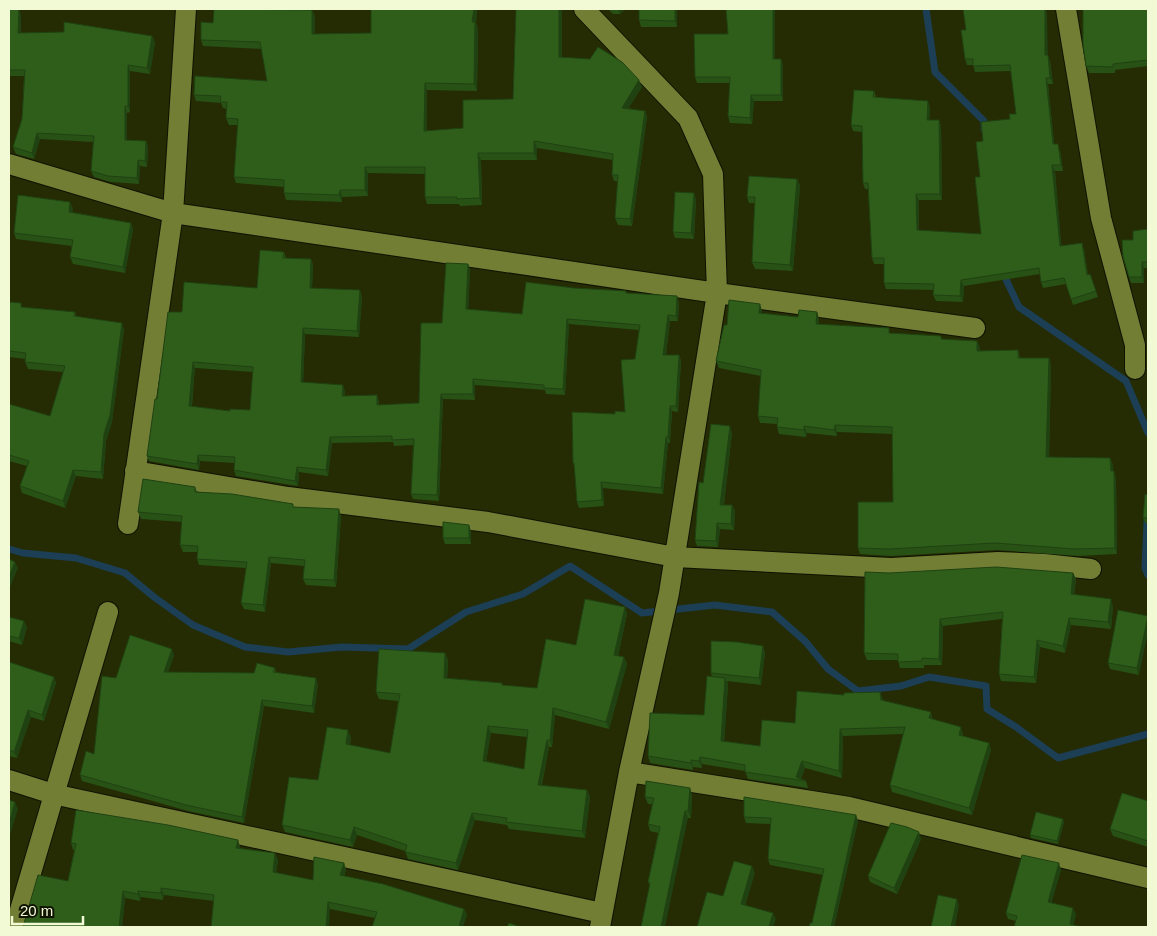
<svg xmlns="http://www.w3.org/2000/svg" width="1157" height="936" viewBox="0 0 1157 936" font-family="Arial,sans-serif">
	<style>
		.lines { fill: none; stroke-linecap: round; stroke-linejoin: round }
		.stream { stroke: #1c3f55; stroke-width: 7 }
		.street-casing { stroke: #0f1200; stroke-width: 22 }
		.street { stroke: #717e34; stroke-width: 20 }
		.wall { fill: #285116; fill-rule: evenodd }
		.shaded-wall { fill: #204212 }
		.building { fill: #2e5e1a; stroke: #204212; fill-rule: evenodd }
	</style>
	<rect width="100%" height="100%" fill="#252b03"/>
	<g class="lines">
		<path class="stream" d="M 926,9 L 935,72 L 984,121 L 984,129
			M 1002,271 L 1019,307 L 1126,381 L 1148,433
			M 1148,500 L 1145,568 L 1148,575
			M 9,549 L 23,553 L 76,558 L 125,573 L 154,597 L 193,625 L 245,647 L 288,652 L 342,647 L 408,649 L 466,612 L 523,594 L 570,566 L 642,613 L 715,605 L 772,612 L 805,641 L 828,669 L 858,691 L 901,686 L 929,677 L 986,686 L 987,709 L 1016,727 L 1058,758 L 1148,734"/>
		<defs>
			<path id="street" d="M 584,9 L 688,118 L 713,174 L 717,293 L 669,593 L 629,772 L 600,927
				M 1066,9 L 1101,218 L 1135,345 L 1135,369
				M 9,164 L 173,213 L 717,293 L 975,328
				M 135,471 L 288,497 L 488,522 L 675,557 L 891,568 L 998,562 L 1044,564 L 1091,569
				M 128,524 L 173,213 L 186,9
				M 629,772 L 849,807 L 1148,878
				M 9,780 L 53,794 L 602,913
				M 15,927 L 108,612"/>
		</defs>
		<use href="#street" class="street-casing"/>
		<use href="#street" class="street"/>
	</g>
	<path class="wall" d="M 9,9 L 21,15 L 21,33 L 152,36 L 155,42 L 150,74 L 130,71 L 130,112 L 127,113 L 127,140 L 146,141 L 148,147 L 147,167 L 140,166 L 139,184 L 111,182 L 94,177 L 91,171 L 93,142 L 40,139 L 34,159 L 16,154 L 13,147 L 22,119 L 24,76 L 9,76 Z
		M 477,9 L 476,23 L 478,29 L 477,91 L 427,90 L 427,131 L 463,128 L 513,99 L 562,9 L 562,57 L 642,87 L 628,108 L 645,111 L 647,117 L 632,226 L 618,225 L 615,218 L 618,181 L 614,181 L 612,175 L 613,160 L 537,148 L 537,160 L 481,160 L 482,205 L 460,206 L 459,204 L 427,204 L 425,197 L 425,174 L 368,173 L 368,196 L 342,197 L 342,202 L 286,200 L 284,193 L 284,187 L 236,183 L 234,177 L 238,125 L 229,125 L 226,118 L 227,109 L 223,108 L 221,103 L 196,101 L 194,95 L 267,81 L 262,49 L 203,46 L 201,40 L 213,23 L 315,16 L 315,34 L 371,33 Z
		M 608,9 L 625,9 L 620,14 L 613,14 Z
		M 639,9 L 677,9 L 677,27 L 641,27 L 639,20 Z
		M 726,9 L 775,9 L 775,59 L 781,59 L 783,65 L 783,101 L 754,101 L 752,124 L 730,123 L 728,116 L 730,83 L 697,83 L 695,77 L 728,34 Z
		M 1148,9 L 1148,66 L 1115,70 L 1115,73 L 1089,73 L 1086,66 Z
		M 1047,12 L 1047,55 L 1050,61 L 1053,84 L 1048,84 L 1054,144 L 1060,150 L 1063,171 L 1055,171 L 1061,246 L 1084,249 L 1088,275 L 1090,274 L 1098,297 L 1073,305 L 1066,284 L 1043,288 L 1041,282 L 1040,274 L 964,286 L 963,302 L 936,301 L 933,295 L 934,290 L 886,289 L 884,283 L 884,264 L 874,264 L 872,258 L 868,189 L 865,189 L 863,183 L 862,132 L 853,131 L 851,125 L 874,91 L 876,97 L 930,107 L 929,120 L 939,120 L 941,126 L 942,200 L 919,200 L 919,230 L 981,234 L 980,177 L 983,141 L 1016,114 L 1011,71 L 975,72 L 973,65 L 967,65 L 965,59 L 966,30 Z
		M 797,179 L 800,186 L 793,271 L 755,269 L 752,262 L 755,203 L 749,203 L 747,197 Z
		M 694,193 L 696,200 L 694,239 L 675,238 L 673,232 Z
		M 73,208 L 72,212 L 131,223 L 133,229 L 125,273 L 73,264 L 70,257 L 72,246 L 16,239 L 14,233 Z
		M 1148,229 L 1148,268 L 1144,268 L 1144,283 L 1131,283 L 1129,277 L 1133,240 Z
		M 284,252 L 286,258 L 311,259 L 313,265 L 312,288 L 362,296 L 359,337 L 305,334 L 303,383 L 345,391 L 344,396 L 379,401 L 379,405 L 419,403 L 442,323 L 468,264 L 470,270 L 468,309 L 522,314 L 574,288 L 627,293 L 679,302 L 678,321 L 670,321 L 666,355 L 679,355 L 681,361 L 678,412 L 672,411 L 670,443 L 668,443 L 663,494 L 603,488 L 604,506 L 579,508 L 577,502 L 575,469 L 573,463 L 615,414 L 625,412 L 635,359 L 639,330 L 569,324 L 565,395 L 546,394 L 545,390 L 475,385 L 475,400 L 443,399 L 439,501 L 413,499 L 411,494 L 413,445 L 394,446 L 393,442 L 332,443 L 328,476 L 299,472 L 298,486 L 236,476 L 234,470 L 235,463 L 200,461 L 199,470 L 149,461 L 147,456 L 157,399 L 182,312 L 257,288 ZM 195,368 L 253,372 L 250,410 L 230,411 L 192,406 Z
		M 9,302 L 21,303 L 22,307 L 75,312 L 76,316 L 124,329 L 112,422 L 106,441 L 103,479 L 76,476 L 65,508 L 22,493 L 20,486 L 27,466 L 9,461 L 9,404 L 50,416 L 63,372 L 28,369 L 25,362 L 26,359 L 9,357 Z
		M 762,311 L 762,313 L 798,317 L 817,312 L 819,319 L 819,324 L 891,334 L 942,339 L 977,341 L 980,348 L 979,351 L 1018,350 L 1020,358 L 1049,358 L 1051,365 L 1049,457 L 1110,458 L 1113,465 L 1113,471 L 1116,478 L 1117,554 L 1078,556 L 997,550 L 891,556 L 860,554 L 858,548 L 893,502 L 893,434 L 837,432 L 837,436 L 807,433 L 806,437 L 779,434 L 777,427 L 777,424 L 760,423 L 758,416 L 761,376 L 719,368 L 716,361 L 727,325 Z
		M 732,433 L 724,505 L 732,505 L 735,511 L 734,530 L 720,529 L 718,547 L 697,546 L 695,540 L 703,483 Z
		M 195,487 L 197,492 L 294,507 L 341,516 L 336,587 L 306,585 L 303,579 L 304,566 L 271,563 L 265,612 L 244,609 L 241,603 L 246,568 L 199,565 L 197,559 L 197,552 L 183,552 L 180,545 L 182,522 L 141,519 L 138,512 Z
		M 1148,495 L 1148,524 L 1145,523 L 1143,517 Z
		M 469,525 L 471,532 L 471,544 L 445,544 L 443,538 Z
		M 889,573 L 1073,573 L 1076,579 L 1074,594 L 1113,606 L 1111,629 L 1071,625 L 1065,653 L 1040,647 L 1036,683 L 1001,681 L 999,674 L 1002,619 L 943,626 L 942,665 L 924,665 L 924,668 L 900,668 L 898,660 L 867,660 L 864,653 Z
		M 625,607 L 627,614 L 618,656 L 624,657 L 627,664 L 609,729 L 555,715 L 552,747 L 549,747 L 542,785 L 587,790 L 590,797 L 585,838 L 509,829 L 507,825 L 475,820 L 458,870 L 408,859 L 405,851 L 357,835 L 353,847 L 285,832 L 282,825 L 318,780 L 351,737 L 350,745 L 390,753 L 398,701 L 379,699 L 376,692 L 445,653 L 448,660 L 447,678 L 502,683 L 503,686 L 537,688 L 576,645 ZM 491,733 L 527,737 L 524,769 L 486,761 Z
		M 1118,610 L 1139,675 L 1110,669 L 1108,663 Z
		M 9,617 L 27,627 L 22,645 L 9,641 Z
		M 763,646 L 765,653 L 761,685 L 727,681 L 728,685 L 724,741 L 760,746 L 795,723 L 844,695 L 880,692 L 883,701 L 933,719 L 963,734 L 963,736 L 989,743 L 991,750 L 972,815 L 892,792 L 890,785 L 903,734 L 843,736 L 842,778 L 805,768 L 801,779 L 806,781 L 808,788 L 748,779 L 745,771 L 702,764 L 702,768 L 693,767 L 693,770 L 650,763 L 648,756 L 704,715 L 712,677 L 711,673 Z
		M 174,655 L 168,672 L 254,673 L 275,668 L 276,673 L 318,684 L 314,713 L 264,706 L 244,823 L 188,811 L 82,781 L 80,775 L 94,754 L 116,678 Z
		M 9,662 L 54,677 L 56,683 L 44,721 L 31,717 L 17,758 L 9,756 Z
		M 692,794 L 691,818 L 688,818 L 650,887 L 648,882 L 658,833 L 650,831 L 648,824 L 652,804 L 648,804 L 645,797 Z
		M 1148,801 L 1148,847 L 1113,836 L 1110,829 Z
		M 856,815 L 858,821 L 834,927 L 809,927 L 812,923 L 823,875 L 770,865 L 768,859 L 771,824 L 746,823 L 744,817 Z
		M 1064,822 L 1058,844 L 1031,838 L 1030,835 Z
		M 921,839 L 897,894 L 870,882 L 868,876 Z
		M 238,840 L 240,847 L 240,849 L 278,860 L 276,873 L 313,880 L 344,863 L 346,870 L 344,876 L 464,909 L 467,915 L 375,918 L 330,909 L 212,918 L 214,901 L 164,895 L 163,900 L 141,897 L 140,901 L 125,898 L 122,927 L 23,927 L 68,881 L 74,850 L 73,850 L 71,843 Z
		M 1061,870 L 1051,903 L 1076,914 L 1073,925 L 1016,921 L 1008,919 L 1006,913 Z"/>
	<path class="shaded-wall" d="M 19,9 L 21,15 L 21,39 L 18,33 Z
		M 474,9 L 477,9 L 476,23 L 478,29 L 477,91 L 474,84 L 472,22 Z
		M 559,9 L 562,9 L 562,63 L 559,57 Z
		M 618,9 L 625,9 L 620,14 Z
		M 675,9 L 677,9 L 677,27 L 675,21 Z
		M 773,9 L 775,9 L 775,65 L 773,59 Z
		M 1045,9 L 1047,12 L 1048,61 L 1045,55 Z
		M 312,10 L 315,16 L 315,41 L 312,34 Z
		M 152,36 L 155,42 L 150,74 L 147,68 Z
		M 1048,55 L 1050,61 L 1053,84 L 1050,78 Z
		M 781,59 L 783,65 L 783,101 L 781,95 Z
		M 128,65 L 130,71 L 130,112 L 128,106 Z
		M 1046,78 L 1048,84 L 1055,150 L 1053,144 Z
		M 639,80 L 642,87 L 625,114 L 622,108 Z
		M 425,83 L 427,90 L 427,138 L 424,131 Z
		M 751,95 L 754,101 L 752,124 L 750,118 Z
		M 928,101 L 930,107 L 929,126 L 927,120 Z
		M 125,106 L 127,113 L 127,146 L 125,140 Z
		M 645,111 L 647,117 L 632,226 L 630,219 Z
		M 939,120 L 941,126 L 942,200 L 940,194 Z
		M 37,133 L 40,139 L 34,159 L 32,153 Z
		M 146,141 L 148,147 L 147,167 L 145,161 Z
		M 534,141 L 537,148 L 537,160 L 534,153 Z
		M 1058,144 L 1060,150 L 1063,171 L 1061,165 Z
		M 478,153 L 481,160 L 482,205 L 480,198 Z
		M 138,160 L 140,166 L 139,184 L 137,178 Z
		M 1052,165 L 1055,171 L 1062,252 L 1060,246 Z
		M 365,167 L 368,173 L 368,196 L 365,190 Z
		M 797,179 L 800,186 L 793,271 L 790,265 Z
		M 340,190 L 342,197 L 342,202 L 339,195 Z
		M 694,193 L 696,200 L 694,239 L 691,233 Z
		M 916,194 L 919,200 L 919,236 L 917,230 Z
		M 70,202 L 73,208 L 71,218 L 69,212 Z
		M 131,223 L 133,229 L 125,273 L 123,267 Z
		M 1082,243 L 1084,249 L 1089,281 L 1087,275 Z
		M 311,259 L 313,265 L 312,293 L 310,288 Z
		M 1142,262 L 1144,268 L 1144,283 L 1142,277 Z
		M 468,264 L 470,270 L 468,315 L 466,309 Z
		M 961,280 L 964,286 L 963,302 L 960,296 Z
		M 360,290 L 362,296 L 359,337 L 357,331 Z
		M 677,296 L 679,302 L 678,321 L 676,316 Z
		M 760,304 L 762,311 L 762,320 L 759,313 Z
		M 817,312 L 819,319 L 819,330 L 816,324 Z
		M 668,315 L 670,321 L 665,360 L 663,355 Z
		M 567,319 L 569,324 L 565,395 L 563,389 Z
		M 122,323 L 124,329 L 112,422 L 106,441 L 103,479 L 101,472 L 104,434 Z
		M 303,328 L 305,334 L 303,388 L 301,382 Z
		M 977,341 L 980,348 L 979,358 L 977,351 Z
		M 679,355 L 681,361 L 678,412 L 676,406 Z
		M 1049,358 L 1051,365 L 1049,464 L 1046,457 Z
		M 193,362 L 195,368 L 191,411 L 189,406 Z
		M 473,379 L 475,385 L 475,400 L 473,394 Z
		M 343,385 L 345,391 L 344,401 L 342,396 Z
		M 441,394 L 443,399 L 439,501 L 437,495 Z
		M 377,395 L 379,401 L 379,411 L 377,405 Z
		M 670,406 L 672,411 L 670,443 L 668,437 Z
		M 835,425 L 837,432 L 837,436 L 834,430 Z
		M 730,426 L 732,433 L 723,511 L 720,505 Z
		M 804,426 L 807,433 L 806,437 L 804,430 Z
		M 330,437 L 332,443 L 328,476 L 326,470 Z
		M 666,437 L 668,443 L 663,494 L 661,488 Z
		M 198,455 L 200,461 L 199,470 L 197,464 Z
		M 1110,458 L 1113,465 L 1114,478 L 1111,471 Z
		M 297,467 L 299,472 L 298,486 L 295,481 Z
		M 73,470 L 76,476 L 65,508 L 63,501 Z
		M 1114,471 L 1116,478 L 1117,554 L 1115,548 Z
		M 601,482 L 603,488 L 604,506 L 602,500 Z
		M 732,505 L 735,511 L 734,530 L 731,524 Z
		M 339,509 L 341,516 L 336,587 L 334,580 Z
		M 717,523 L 720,529 L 718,547 L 716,541 Z
		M 469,525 L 471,532 L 471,544 L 469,538 Z
		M 269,557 L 271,563 L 265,612 L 263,605 Z
		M 15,562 L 18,568 L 10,587 L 9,583 L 9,577 Z
		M 1073,573 L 1076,579 L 1074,600 L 1071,594 Z
		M 1111,599 L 1113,606 L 1111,629 L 1108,622 Z
		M 625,607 L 627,614 L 617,662 L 614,655 Z
		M 1148,616 L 1148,632 L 1139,675 L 1137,668 Z
		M 1069,618 L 1071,625 L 1065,653 L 1063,646 Z
		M 940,619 L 943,626 L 942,665 L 939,659 Z
		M 24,621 L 27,627 L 22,645 L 19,638 Z
		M 1037,640 L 1040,647 L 1036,683 L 1034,677 Z
		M 763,646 L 765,653 L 761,685 L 759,678 Z
		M 172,649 L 174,655 L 166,679 L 164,672 Z
		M 445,653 L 448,660 L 447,685 L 444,678 Z
		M 624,657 L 627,664 L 609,729 L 606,722 Z
		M 54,677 L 56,683 L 44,721 L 42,715 Z
		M 316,678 L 318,684 L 314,713 L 312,706 Z
		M 725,678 L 728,685 L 724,748 L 721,741 Z
		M 880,692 L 883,699 L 883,708 L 881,700 Z
		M 262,700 L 264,706 L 244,823 L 242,817 Z
		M 553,708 L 555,715 L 552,747 L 550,740 Z
		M 28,710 L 31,717 L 17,758 L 14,752 Z
		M 931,712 L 933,719 L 929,718 Z
		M 488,726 L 491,733 L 485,768 L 483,761 Z
		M 961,727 L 963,734 L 961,742 L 959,735 Z
		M 840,729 L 843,736 L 842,778 L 839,771 Z
		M 348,730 L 351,737 L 349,751 L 346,744 Z
		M 547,740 L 549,747 L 540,792 L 538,785 Z
		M 989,743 L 991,750 L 972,815 L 969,808 Z
		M 700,757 L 702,764 L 702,768 L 699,761 Z
		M 691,760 L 693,767 L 693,770 L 691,763 Z
		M 802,761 L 805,768 L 800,781 L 796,777 Z
		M 690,788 L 692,794 L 691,818 L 688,811 Z
		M 587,790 L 590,797 L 585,838 L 582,831 Z
		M 15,802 L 18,809 L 9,838 L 9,824 Z
		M 685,811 L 688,818 L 665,927 L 661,927 Z
		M 472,813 L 475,820 L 458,870 L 456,863 Z
		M 856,815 L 858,821 L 834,927 L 831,927 Z
		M 1063,819 L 1064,822 L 1058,844 L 1057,841 Z
		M 354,827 L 357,835 L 353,847 L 350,840 Z
		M 919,832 L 921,839 L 897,894 L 894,888 Z
		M 238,840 L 240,847 L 239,855 L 236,848 Z
		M 275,853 L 278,860 L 275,879 L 273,872 Z
		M 344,863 L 346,870 L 342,882 L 340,875 Z
		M 1059,863 L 1061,870 L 1050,908 L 1048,902 Z
		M 752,866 L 755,873 L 744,910 L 741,904 Z
		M 161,888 L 164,895 L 163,900 L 161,893 Z
		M 123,891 L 125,898 L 122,927 L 119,927 Z
		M 138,891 L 141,897 L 140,901 L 138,894 Z
		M 957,899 L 959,906 L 955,927 L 951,927 Z
		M 328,902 L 330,909 L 329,927 L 326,927 Z
		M 1073,908 L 1076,914 L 1073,927 L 1070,924 Z
		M 464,909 L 467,915 L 463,927 L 459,927 Z
		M 773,913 L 776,919 L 773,927 L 769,927 Z"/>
	<path class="building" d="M 9,9 L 19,9 L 18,33 L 64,32 L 64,22 L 152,36 L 147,68 L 128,65 L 128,106 L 125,106 L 125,140 L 146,141 L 145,161 L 138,160 L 137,178 L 108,176 L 91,171 L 94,136 L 37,133 L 32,153 L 13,147 L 22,119 L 25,70 L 9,70 Z
		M 214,9 L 312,10 L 312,34 L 371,33 L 371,9 L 474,9 L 472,22 L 475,22 L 474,84 L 425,83 L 424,131 L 463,128 L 463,100 L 513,99 L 516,9 L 559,9 L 559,57 L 590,59 L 598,47 L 622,62 L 639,80 L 622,108 L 645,111 L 630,219 L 615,218 L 618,175 L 612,175 L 613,154 L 534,141 L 534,153 L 478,153 L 480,198 L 457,199 L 457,197 L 425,197 L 425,167 L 365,167 L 365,190 L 340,190 L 339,195 L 284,193 L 284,180 L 234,177 L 238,119 L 226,118 L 227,102 L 220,102 L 221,96 L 194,95 L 195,76 L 267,81 L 260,42 L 201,40 L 201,22 L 213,23 Z
		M 639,9 L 675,9 L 675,21 L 639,20 Z
		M 726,9 L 773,9 L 773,59 L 781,59 L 781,95 L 751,95 L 750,118 L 728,116 L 730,77 L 695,77 L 694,34 L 728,34 Z
		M 963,9 L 1045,9 L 1045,55 L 1048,55 L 1050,78 L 1046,78 L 1053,144 L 1058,144 L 1061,165 L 1052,165 L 1060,246 L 1082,243 L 1087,275 L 1090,274 L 1096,291 L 1071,299 L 1064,278 L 1041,282 L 1039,268 L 961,280 L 960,296 L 933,295 L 934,284 L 884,283 L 884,258 L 872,258 L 868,183 L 863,183 L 862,126 L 851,125 L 854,90 L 874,91 L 873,97 L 928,101 L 927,120 L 939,120 L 940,194 L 916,194 L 917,230 L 981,234 L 975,177 L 980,177 L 976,142 L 983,141 L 981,122 L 1010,119 L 1009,114 L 1016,114 L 1010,65 L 973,66 L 973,59 L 965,59 L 961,30 L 966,30 Z
		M 1083,9 L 1148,9 L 1148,60 L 1113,64 L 1113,67 L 1086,66 L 1083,44 Z
		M 749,176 L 797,179 L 790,265 L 752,262 L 755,197 L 747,197 Z
		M 675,192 L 694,193 L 691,233 L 673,232 Z
		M 18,195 L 70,202 L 69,212 L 131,223 L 123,267 L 70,257 L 73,240 L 14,233 Z
		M 1148,229 L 1148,262 L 1142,262 L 1142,277 L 1129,277 L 1123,257 L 1122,240 L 1133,240 L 1133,231 Z
		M 260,250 L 284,252 L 283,258 L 311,259 L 310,288 L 360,290 L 357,331 L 303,328 L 301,382 L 343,385 L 342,396 L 377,395 L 377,405 L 419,403 L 421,323 L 442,323 L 446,263 L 468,264 L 466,309 L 522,314 L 526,282 L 574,288 L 626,291 L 626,293 L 677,296 L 676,316 L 668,315 L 663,355 L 679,355 L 676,406 L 670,406 L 668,437 L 666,437 L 661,488 L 601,482 L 602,500 L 577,502 L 574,463 L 573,463 L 572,412 L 615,414 L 615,411 L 625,412 L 621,360 L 635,359 L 640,325 L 567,319 L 563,389 L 544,388 L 544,385 L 473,379 L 473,394 L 441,394 L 437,495 L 411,494 L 414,439 L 392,440 L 392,436 L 330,437 L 326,470 L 297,467 L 295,481 L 234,470 L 235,457 L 198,455 L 197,464 L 147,456 L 155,399 L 157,399 L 168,312 L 182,312 L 184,282 L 257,288 ZM 193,362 L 253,367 L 250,410 L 230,409 L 230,411 L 189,406 Z
		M 729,300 L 760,304 L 759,313 L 798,317 L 799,310 L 817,312 L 816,324 L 889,328 L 889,333 L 941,336 L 941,339 L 977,341 L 977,351 L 1018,350 L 1018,358 L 1049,358 L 1046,457 L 1110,458 L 1111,471 L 1114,471 L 1115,548 L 1075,549 L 995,543 L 889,549 L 858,548 L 858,502 L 893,502 L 892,427 L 835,425 L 834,430 L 804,426 L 804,430 L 777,427 L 778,418 L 758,416 L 761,370 L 716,361 L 724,325 L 727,325 Z
		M 9,302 L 21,303 L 21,307 L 75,312 L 74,316 L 122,323 L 110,415 L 104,434 L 101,472 L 73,470 L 63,501 L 20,486 L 29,461 L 9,455 L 9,404 L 50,416 L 65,366 L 25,362 L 26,353 L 9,351 Z
		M 711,424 L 730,426 L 720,505 L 732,505 L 731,524 L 717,523 L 716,541 L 695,540 L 699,482 L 703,483 Z
		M 143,479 L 195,487 L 195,492 L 232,494 L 293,504 L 293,507 L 339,509 L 334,580 L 303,579 L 305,560 L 269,557 L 263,605 L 241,603 L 247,562 L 197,559 L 198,546 L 180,545 L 182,516 L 138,512 Z
		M 1145,494 L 1148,495 L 1148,519 L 1143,517 Z
		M 443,522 L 469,525 L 469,538 L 443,538 Z
		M 9,559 L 15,562 L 9,577 Z
		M 996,567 L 1073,573 L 1071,594 L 1111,599 L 1108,622 L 1069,618 L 1063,646 L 1037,640 L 1034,677 L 999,674 L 1003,612 L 940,619 L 939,659 L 922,658 L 922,661 L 898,662 L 898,654 L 864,653 L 865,572 L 889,573 Z
		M 585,599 L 625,607 L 614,655 L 624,657 L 606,722 L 553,708 L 550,740 L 547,740 L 538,785 L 587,790 L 582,831 L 506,822 L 507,818 L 472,813 L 456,863 L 405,852 L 407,845 L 354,827 L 350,840 L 282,825 L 289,777 L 318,780 L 327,727 L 348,730 L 346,744 L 390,753 L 400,694 L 376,692 L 379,649 L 445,653 L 444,678 L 502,683 L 502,685 L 537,688 L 546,639 L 576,645 ZM 488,726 L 528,730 L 524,769 L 483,761 Z
		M 1118,610 L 1148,616 L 1137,668 L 1108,663 Z
		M 9,617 L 24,621 L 19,638 L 9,636 Z
		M 130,635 L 172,649 L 164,672 L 254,673 L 257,663 L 275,668 L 273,672 L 316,678 L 312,706 L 262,700 L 242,817 L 186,805 L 80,775 L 86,751 L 94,754 L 102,676 L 116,678 Z
		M 711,641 L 737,642 L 763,646 L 759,678 L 711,673 Z
		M 9,662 L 54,677 L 42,715 L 28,710 L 14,752 L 9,750 Z
		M 707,676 L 725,678 L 721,741 L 760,746 L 762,720 L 795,723 L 797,691 L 844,695 L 844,693 L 880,692 L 881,700 L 931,712 L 929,718 L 961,727 L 959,735 L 989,743 L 969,808 L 890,785 L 905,727 L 840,729 L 839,771 L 802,761 L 796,777 L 806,781 L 745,772 L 745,765 L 700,757 L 699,761 L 691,760 L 691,763 L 648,756 L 650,713 L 704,715 Z
		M 646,781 L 690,788 L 688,811 L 685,811 L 661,927 L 641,927 L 650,883 L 648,882 L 660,827 L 648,824 L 654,798 L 645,797 Z
		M 1122,793 L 1148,801 L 1148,841 L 1110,829 Z
		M 744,797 L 856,815 L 831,927 L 809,927 L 810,923 L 812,923 L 824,869 L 768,859 L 771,818 L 744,817 Z
		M 9,800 L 15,802 L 9,824 Z
		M 76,810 L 168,825 L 238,840 L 236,848 L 275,853 L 273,872 L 313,880 L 314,857 L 344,863 L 340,875 L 383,884 L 464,909 L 459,927 L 372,927 L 377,912 L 328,902 L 326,927 L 211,927 L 212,918 L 214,895 L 161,888 L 161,893 L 138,891 L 138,894 L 123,891 L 119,927 L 23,927 L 38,875 L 68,881 L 76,844 L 71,843 Z
		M 1036,812 L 1063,819 L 1057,841 L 1030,835 Z
		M 891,823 L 907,827 L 919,832 L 894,888 L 868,876 Z
		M 1022,855 L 1059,863 L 1048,902 L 1073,908 L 1070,924 L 1082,927 L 1014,927 L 1017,916 L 1006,913 Z
		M 734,861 L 752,866 L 741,904 L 773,913 L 769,927 L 697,927 L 707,892 L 723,896 Z
		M 938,895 L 957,899 L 951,927 L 931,927 Z
		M 509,923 L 518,926 L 527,927 L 507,927 Z"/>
	<rect width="1157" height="936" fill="none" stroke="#f1fad4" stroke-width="20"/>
	<path d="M12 916v8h71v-8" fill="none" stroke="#f1fad4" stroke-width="2.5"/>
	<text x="20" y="916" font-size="15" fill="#f1fad4" stroke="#0f1300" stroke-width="4" paint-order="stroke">20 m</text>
</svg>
